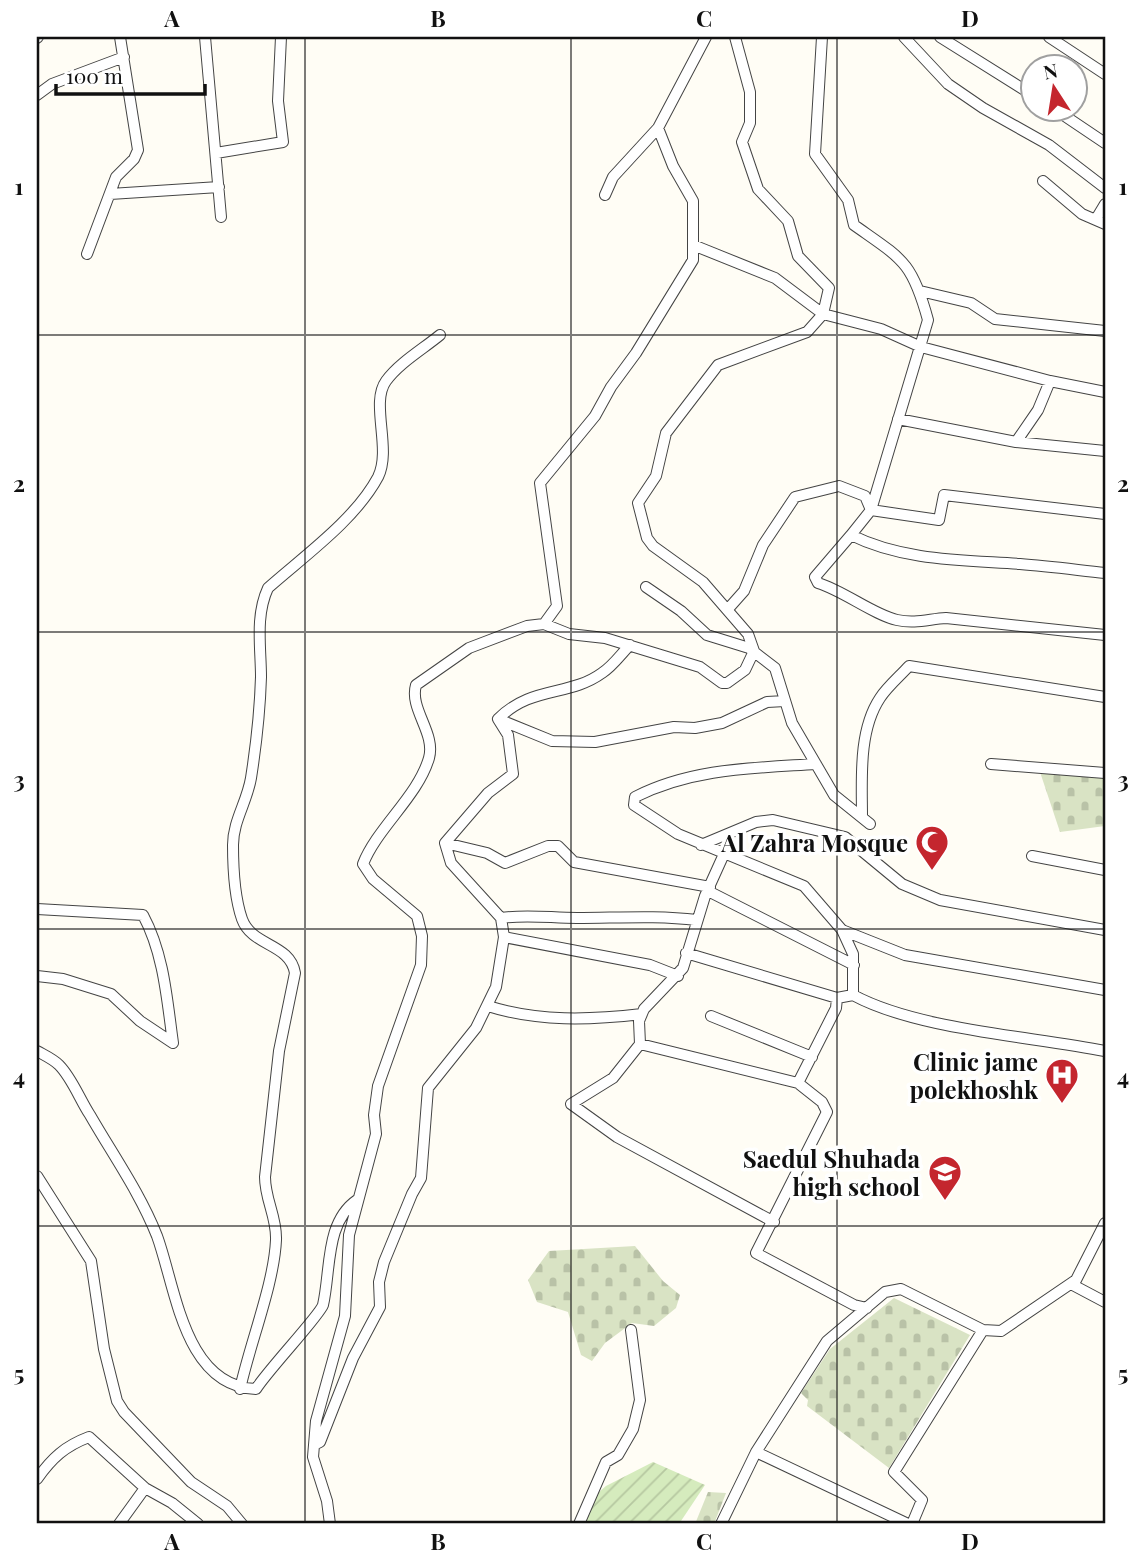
<svg xmlns="http://www.w3.org/2000/svg" width="1142" height="1561" viewBox="0 0 1142 1561" font-family="'Playfair Display',serif">
	<style>
		.cemetery { fill: url(#cemetery-stones) }
		.garden { fill: url(#garden-furrows) }
		.lines { fill: none; stroke-linecap: round; stroke-linejoin: round }
		.minor-casing { stroke: #444; stroke-width: 12 }
		.minor { stroke: #fff; stroke-width: 10 }
		.grid { fill: none; stroke: #111; stroke-width: 2; stroke-opacity: 0.55 }
		.labels { text-anchor: middle; dominant-baseline: central; stroke-width: 7; stroke-linejoin: round; paint-order: stroke }
		.poi-label { font-size: 24px; font-weight: bold; fill: #111; stroke: #fff; text-anchor: end }
		.neatline { fill: none; stroke: #111; stroke-width: 2.5 }
		.grid-label { font-size: 23px; text-anchor: middle; font-weight: bold; fill: #111 }
	</style>
	<defs>
		<pattern id="cemetery-stones" width="16" height="16" patternUnits="userSpaceOnUse" patternTransform="scale(1.75)"><rect width="16" height="16" fill="#d9e3c4"/><path d="M2 7V4a2 2 0 0 1 4 0v3zM10 15v-3a2 2 0 0 1 4 0v3z" fill="#b9c2a7"/></pattern>
		<pattern id="garden-furrows" width="10" height="10" patternUnits="userSpaceOnUse" patternTransform="scale(1.75)"><rect width="10" height="10" fill="#d5ebbd"/><path d="M-1 1l2-2M0 10L10 0M9 11l2-2" fill="none" stroke="#b6c8a1"/></pattern>
	</defs>
	<rect width="100%" height="100%" fill="#fffdf5"/>
	<path class="cemetery" d="M 1040,772 L 1105,778 L 1105,826 L 1060,832 Z
		M 635,1246 L 663,1281 L 680,1295 L 676,1308 L 654,1326 L 632,1323 L 605,1343 L 592,1361 L 581,1355 L 568,1312 L 537,1302 L 528,1280 L 549,1251 Z
		M 894,1298 L 970,1335 L 889,1468 L 807,1406 L 808,1400 L 801,1393 L 830,1349 Z
		M 708,1492 L 726,1493 L 714,1524 L 695,1524 Z"/>
	<path class="garden" d="M 653,1462 L 705,1485 L 679,1524 L 581,1524 L 592,1498 L 606,1486 Z"/>
	<g class="lines">
		<defs>
			<path id="minor" d="M 205,37 L 221,217
				M 822,37 L 815,154 L 848,200 L 854,225 C 902,259 912,261 928,320 L 871,510 L 851,535 C 903,561 964,560 1020,564 C 1048,566 1077,570 1105,573
				M 904,37 L 948,84 L 983,108 L 1049,145 L 1105,188
				M 940,37 L 1034,96
				M 1049,37 L 1105,74
				M 37,38 L 38,37
				M 37,95 L 52,84 L 124,57
				M 1053,108 L 1105,143
				M 216,153 L 283,142 L 278,101 L 281,37
				M 1043,181 L 1082,214 L 1105,224
				M 110,194 L 219,187
				M 605,195 L 613,177 L 658,128 L 706,37
				M 1096,219 L 1105,204
				M 693,245 L 775,278 L 823,314 L 881,329 L 921,347 L 1050,381 L 1105,392
				M 87,254 L 116,177 L 134,159 L 138,150 L 120,37
				M 920,291 L 971,303 L 995,319 L 1105,331
				M 898,419 L 1016,442 L 1105,451
				M 1016,442 L 1038,410 L 1050,381
				M 871,510 L 939,520 L 944,495 L 1105,514
				M 851,535 L 815,577 L 818,583 C 844,591 874,615 897,620 C 915,624 929,619 946,618 L 1105,635
				M 646,587 L 681,611 L 707,635 L 749,648 L 775,668 L 792,723 L 834,795 L 870,824
				M 728,609 L 744,591 L 763,545 L 795,497 L 839,486 L 865,496 L 871,510
				M 544,624 L 557,606 L 540,483 L 595,416 L 611,387 L 636,353 L 693,260 L 693,201 L 673,166 L 658,128
				M 498,719 L 552,741 L 595,742 L 674,727 L 695,728 L 722,723 L 767,702 L 785,701
				M 816,764 C 754,768 692,768 635,797 L 634,805 L 678,834 L 804,886 L 842,930 L 853,954 L 853,995 C 918,1030 1030,1036 1105,1051
				M 991,764 L 1105,773
				M 862,817 C 862,780 858,731 880,698 C 887,687 900,676 909,666 L 1105,697
				M 445,843 L 487,853 L 505,863 L 548,846 L 558,846 L 574,862 L 710,887
				M 701,845 L 756,822 L 773,820 L 845,837 L 902,884 L 940,900 L 1105,930
				M 724,854 L 705,896 L 683,968 L 644,1009 L 639,1021 L 640,1044 L 613,1078 L 571,1104 L 617,1137 L 774,1222
				M 1032,856 L 1105,870
				M 708,891 L 854,965
				M 37,909 L 143,915 C 164,954 167,1000 173,1043
				M 501,918 C 527,914 551,918 577,918 C 617,918 656,915 697,920
				M 842,930 L 905,955 L 1105,990
				M 504,937 L 650,965 L 678,976
				M 686,953 L 837,998
				M 37,976 L 63,979 L 111,994 L 140,1021 L 173,1043
				M 853,995 L 837,998 L 836,1008 L 798,1083 L 822,1102 L 827,1112 L 756,1253 L 854,1305 L 867,1308
				M 488,1006 C 538,1022 590,1020 642,1014
				M 711,1016 L 812,1057
				M 640,1044 L 798,1083
				M 37,1051 C 44,1055 53,1059 59,1065 C 72,1078 80,1100 90,1115 C 113,1155 140,1193 157,1236 C 176,1288 184,1386 256,1389 C 267,1371 320,1315 323,1305 C 331,1270 325,1222 357,1200
				M 37,1176 L 91,1261 L 104,1349 L 117,1401 L 124,1412 L 191,1482 L 227,1506 L 242,1524
				M 1071,1284 L 1105,1302
				M 240,1389 C 250,1343 274,1284 276,1240 C 277,1217 265,1200 265,1177 L 279,1051 L 295,973 C 290,943 252,947 242,919 C 234,896 233,869 233,845 C 233,821 247,802 251,778 C 256,746 260,710 261,677 C 261,648 255,616 268,588 C 304,556 355,520 378,477 C 392,449 370,403 386,381 C 399,363 423,349 440,335
				M 314,1445 L 320,1442 L 353,1358 L 380,1307 L 379,1282 L 384,1262 L 412,1194 L 421,1178 L 428,1088 L 476,1028 L 496,987 L 504,937 L 501,918 L 451,863 L 445,843 L 488,793 L 513,774 L 508,735 L 498,719 C 532,685 569,697 602,673 C 613,666 621,654 630,645
				M 756,1452 L 908,1524
				M 37,1479 C 52,1458 65,1446 89,1437 L 145,1488 L 172,1503 L 198,1524
				M 119,1524 L 145,1488
				M 330,1524 L 327,1501 L 313,1457 L 316,1421 L 345,1316 L 349,1235 L 376,1134 L 374,1115 L 378,1086 L 421,965 L 422,936 L 417,916 L 373,879 L 363,864 C 377,828 418,796 429,758 C 436,733 409,709 416,685 L 469,648 L 527,626 L 544,624 L 569,634 L 605,638 L 700,667 L 722,683 L 727,683 L 745,670 L 754,651 L 748,634 L 703,582 L 653,546 L 647,538 L 638,503 L 656,476 L 666,433 L 718,365 L 807,332 L 823,314 L 829,288 L 798,256 L 788,221 L 758,189 L 742,142 L 750,123 L 750,92 L 735,37
				M 579,1524 L 606,1462 L 618,1455 L 633,1429 L 640,1400 L 631,1330
				M 721,1524 L 756,1452 L 827,1341 L 885,1292 L 901,1289 L 983,1330 L 1001,1331 L 1076,1280 L 1105,1223
				M 912,1524 L 922,1500 L 894,1472 L 983,1330"/>
		</defs>
		<use href="#minor" class="minor-casing"/>
		<use href="#minor" class="minor"/>
	</g>
	<path class="grid" d="M 305,37 L 305,1524M 571,37 L 571,1524M 837,37 L 837,1524M 37,335 L 1105,335M 37,632 L 1105,632M 37,929 L 1105,929M 37,1226 L 1105,1226"/>
	<defs>
		<symbol id="mosque-pin" viewBox="-11 -11 22 30"><path d="M0 17L-7.5 6A9.5 9.5 0 1 1 7.5 6Z" fill="#c4262e" stroke="#fff"/><path d="M3.5-4.9A6 6 0 1 0 3.5 4.9A5 5 0 1 1 3.5-4.9Z" fill="#fff"/></symbol>
		<symbol id="hospital-pin" viewBox="-11 -11 22 30"><path d="M0 17L-7.5 6A9.5 9.5 0 1 1 7.5 6Z" fill="#c4262e" stroke="#fff"/><path d="M-5-5h3v3.5h4V-5h3V5h-3V1.5h-4V5h-3Z" fill="#fff"/></symbol>
		<symbol id="school-pin" viewBox="-11 -11 22 30"><path d="M0 17L-7.5 6A9.5 9.5 0 1 1 7.5 6Z" fill="#c4262e" stroke="#fff"/><path d="M0-5L7-2L0 1L-7-2ZM-4 1L0 2.5L4 1V4Q0 6-4 4Z" fill="#fff"/></symbol>
	</defs>
	<g fill-rule="evenodd">
		<use href="#mosque-pin" x="913" y="823" width="38" height="52"/>
		<use href="#hospital-pin" x="1043" y="1056" width="38" height="52"/>
		<use href="#school-pin" x="926" y="1153" width="38" height="52"/>
	</g>
	<g class="labels">
		<g class="poi-label">
			<text x="908" y="842">Al Zahra Mosque</text>
			<text x="1038" y="1061">Clinic jame<tspan x="1038" dy="28">polekhoshk</tspan></text>
			<text x="920" y="1158">Saedul Shuhada<tspan x="920" dy="28">high school</tspan></text>
		</g>
	</g>
	<rect width="1142" height="1561" fill="none" stroke="#ffffff" stroke-width="77"/>
	<g transform="translate(1054 88) rotate(348)"><circle r="33" fill="#ffffff" stroke="#a0a0a0" stroke-width="2"/>
	<path d="M0-5L12 26L0 18L-12 26Z" fill="#c4262e"/>
	<text y="-10" font-size="19" font-weight="bold" text-anchor="middle" fill="#111111">N</text>
	</g>
	<path d="M56 84v10h149v-10" fill="none" stroke="#111111" stroke-width="3.5"/>
	<text x="66" y="84" font-size="21" fill="#111111" stroke="#ffffff" stroke-width="5" paint-order="stroke">100 m</text>
	<rect x="38" y="38" width="1066" height="1484" class="neatline"/>
	<g class="grid-label">
		<text x="172" y="27">A</text>
		<text x="438" y="27">B</text>
		<text x="704" y="27">C</text>
		<text x="970" y="27">D</text>
		<text x="19" y="195">1</text>
		<text x="1123" y="195">1</text>
		<text x="19" y="492">2</text>
		<text x="1123" y="492">2</text>
		<text x="19" y="788">3</text>
		<text x="1123" y="788">3</text>
		<text x="19" y="1085">4</text>
		<text x="1123" y="1085">4</text>
		<text x="19" y="1382">5</text>
		<text x="1123" y="1382">5</text>
		<text x="172" y="1550">A</text>
		<text x="438" y="1550">B</text>
		<text x="704" y="1550">C</text>
		<text x="970" y="1550">D</text>
	</g>
</svg>
